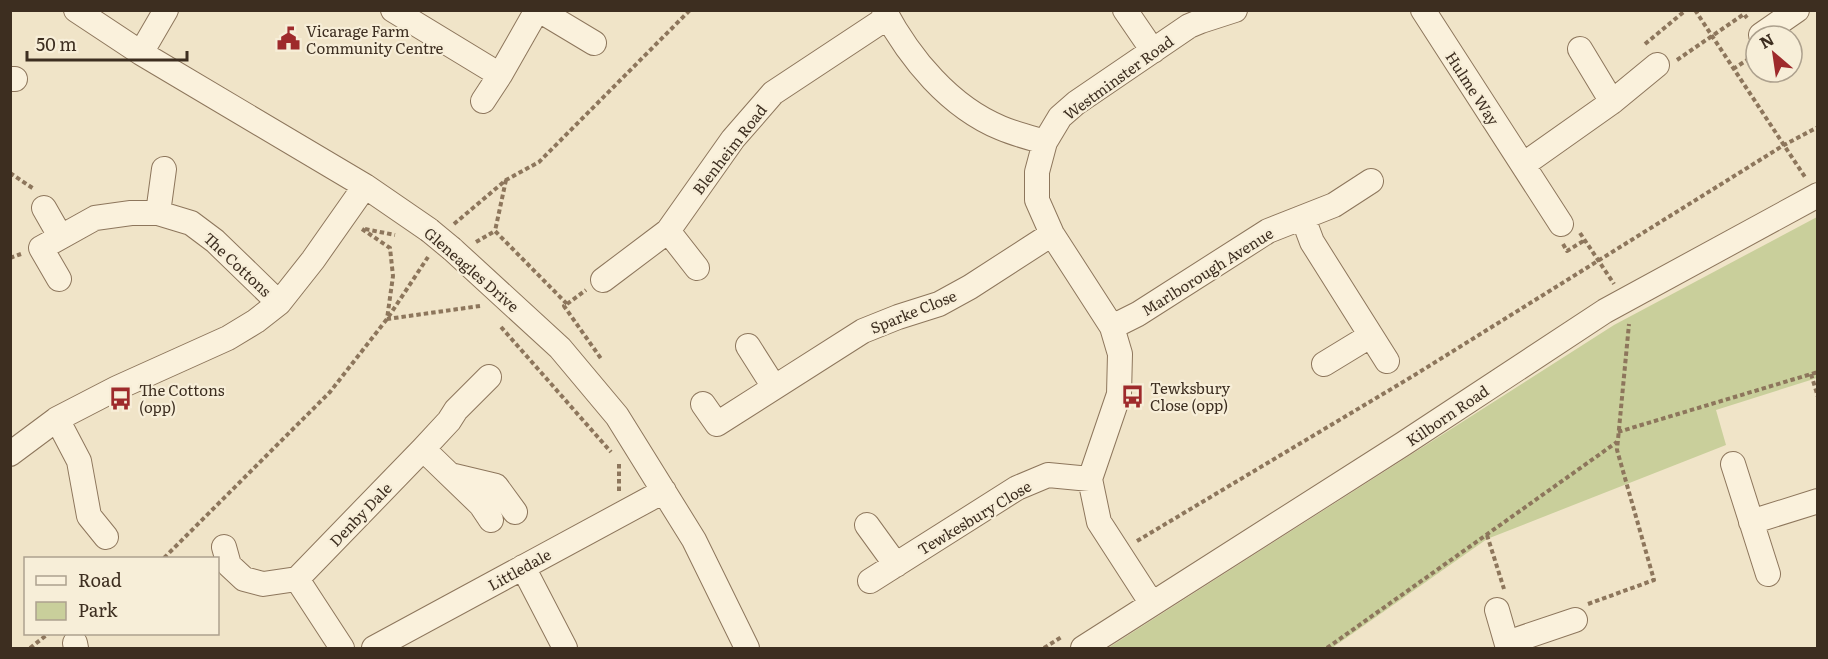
<svg xmlns="http://www.w3.org/2000/svg" width="1828" height="659" viewBox="0 0 1828 659" font-family="Literata,serif">
	<style>
		.green { fill: #c9cf9b }
		.lines { fill: none; stroke-linecap: round; stroke-linejoin: round }
		.minor-casing { stroke: #8d765c; stroke-width: 26 }
		.path { stroke: #8d765c; stroke-width: 4; stroke-dasharray: 4.5 3; stroke-linecap: butt }
		.minor { stroke: #faf1dc; stroke-width: 24 }
		.minor-bridge-casing { stroke: #8d765c; stroke-width: 26; stroke-linecap: butt }
		.minor-bridge { stroke: #faf1dc; stroke-width: 24 }
		.labels { text-anchor: middle; dominant-baseline: central; stroke-width: 4.5; stroke-linejoin: round; paint-order: stroke }
		.poi-label { font-size: 15px; fill: #3d2e20; stroke: #f7eed8; text-anchor: start }
		.street-label { font-size: 15px; fill: #3d2e20; stroke: #f7eed8 }
	</style>
	<rect width="100%" height="100%" fill="#f0e4c8"/>
	<path class="green" d="M 1817,217 L 1817,378 L 1716,410 L 1726,445 L 1487,539 L 1332,648 L 1108,648 L 1614,325 Z"/>
	<g class="lines">
		<defs>
			<path id="minor" d="M 76,10 L 141,53 L 365,186 L 429,230
				M 393,10 L 500,75
				M 539,10 L 594,43
				M 884,10 C 910,59 950,107 1001,128 C 1015,134 1031,138 1045,142
				M 1125,10 L 1153,51
				M 1423,10 L 1561,224
				M 1761,35 L 1797,10
				M 1580,49 L 1612,102
				M 141,53 L 166,10
				M 10,79 L 15,79
				M 483,101 L 500,75 L 537,10
				M 1523,165 L 1612,102 L 1657,65
				M 44,208 L 60,236
				M 158,213 L 164,169
				M 1303,218 L 1312,242 L 1387,361
				M 668,231 L 697,268
				M 452,249 L 560,348 L 617,416 L 694,540 L 747,648
				M 59,279 L 41,248 L 95,218 L 131,213 L 158,213 L 191,223 L 215,241 L 279,303
				M 603,280 L 668,231 L 733,139 L 773,93 L 888,17
				M 1112,327 L 1138,314 L 1268,231 L 1334,205 L 1371,181
				M 748,346 L 774,387
				M 1324,364 L 1370,336
				M 703,404 L 717,424 L 863,331 L 898,317 L 939,304 L 970,287 L 1052,234
				M 57,419 L 79,461 L 89,516 L 106,537
				M 423,449 L 481,505 L 491,520
				M 10,454 L 57,419 L 117,388 L 228,338 L 256,321 L 279,303 L 313,260 L 365,186
				M 1733,464 L 1768,574
				M 450,475 L 496,486 L 515,512
				M 1751,522 L 1818,501
				M 867,525 L 896,565
				M 224,547 L 229,565 L 244,579 L 263,584 L 297,579 L 423,449 L 449,421 L 456,410 L 489,377
				M 523,567 L 565,648
				M 297,579 L 342,648
				M 870,581 L 1017,488 L 1048,475 L 1090,479
				M 1152,604 L 1099,522 L 1090,479 L 1119,394 L 1120,354 L 1112,327 L 1052,234 L 1037,200 L 1037,172 L 1045,142 L 1060,117 L 1076,103 L 1189,26 L 1201,21 L 1235,10
				M 1497,610 L 1508,648
				M 75,643 L 76,648
				M 1507,643 L 1575,620
				M 374,648 L 664,491
				M 1083,648 L 1403,444 L 1605,311 L 1818,195"/>
		</defs>
		<use href="#minor" class="minor-casing"/>
		<path class="path" d="M 1695,10 L 1805,177
			M 1645,44 L 1686,10
			M 1677,60 L 1744,14 L 1747,18
			M 1733,69 L 1755,55
			M 10,173 L 34,189
			M 506,180 L 495,231 L 567,304 L 564,306 L 602,360
			M 454,224 L 506,180 L 539,162 L 690,10
			M 362,229 L 390,248 L 393,276 L 387,319 L 480,306
			M 365,229 L 395,235
			M 1580,233 L 1614,284
			M 476,242 L 495,231
			M 1563,244 L 1567,251 L 1585,240
			M 10,258 L 21,254
			M 567,304 L 586,290
			M 501,327 L 611,452
			M 1811,374 L 1818,397
			M 1618,432 L 1818,372
			M 619,491 L 619,463
			M 1487,535 L 1504,589
			M 1137,541 L 1413,376 L 1784,145 L 1818,127
			M 164,558 L 330,392 L 387,319 L 428,257
			M 1588,604 L 1654,580 L 1617,450 L 1629,324
			M 30,648 L 48,634
			M 1044,648 L 1063,636
			M 1327,648 L 1617,442"/>
		<use href="#minor" class="minor"/>
		<defs>
			<path id="minor-bridge" d="M 429,230 L 452,249"/>
		</defs>
		<use href="#minor-bridge" class="minor-bridge-casing"/>
		<use href="#minor-bridge" class="minor-bridge"/>
	</g>
	<defs>
		<symbol id="civic-bare" viewBox="-9 -9 18 18"><path d="M-.6-6.5H3V-4.5H.6V-3L4-1V1h2V6H-6V1h2V-1L-.6-3ZM-1.2 2.5V6h2.4V2.5Z" fill="#9e2a2b" stroke="#f7eed8" stroke-width="2.5" paint-order="stroke"/></symbol>
		<symbol id="bus-bare" viewBox="-9 -9 18 18"><path d="M-5-6H5V4H4V6H2V4H-2V6H-4V4H-5ZM-3.5-4V0h7V-4ZM-3.5 1.2v1.5H-2V1.2ZM2 1.2v1.5H3.5V1.2Z" fill="#9e2a2b" stroke="#f7eed8" stroke-width="2.5" paint-order="stroke"/></symbol>
	</defs>
	<g fill-rule="evenodd">
		<use href="#civic-bare" x="272" y="22" width="33" height="33"/>
		<use href="#bus-bare" x="1116" y="380" width="33" height="33"/>
		<use href="#bus-bare" x="104" y="382" width="33" height="33"/>
	</g>
	<g class="labels">
		<g class="poi-label">
			<text x="306" y="30">Vicarage Farm<tspan x="306" dy="17">Community Centre</tspan></text>
			<text x="1150" y="387">Tewksbury<tspan x="1150" dy="17">Close (opp)</tspan></text>
			<text x="139" y="389">The Cottons<tspan x="139" dy="17">(opp)</tspan></text>
		</g>
		<g class="street-label">
			<text transform="translate(1118 77) rotate(-36)">Westminster Road</text>
			<text transform="translate(1473 88) rotate(57)">Hulme Way</text>
			<text transform="translate(729 149) rotate(-52)">Blenheim Road</text>
			<text transform="translate(238 264) rotate(43)">The Cottons</text>
			<text transform="translate(472 269) rotate(41)">Gleneagles Drive</text>
			<text transform="translate(1207 271) rotate(-32)">Marlborough Avenue</text>
			<text transform="translate(913 311) rotate(-22)">Sparke Close</text>
			<text transform="translate(1447 415) rotate(-34)">Kilborn Road</text>
			<text transform="translate(360 514) rotate(-46)">Denby Dale</text>
			<text transform="translate(974 517) rotate(-31)">Tewkesbury Close</text>
			<text transform="translate(519 569) rotate(-29)">Littledale</text>
		</g>
	</g>
	<rect width="1828" height="659" fill="none" stroke="#3d2e20" stroke-width="24"/>
	<rect x="24" y="557" width="195" height="78" fill="#f7eed8" stroke="#ada18e" stroke-width="1.5"/>
	<rect x="36" y="576" width="30" height="9" fill="#faf1dc" stroke="#ada18e" stroke-width="1.5"/>
	<text x="78" y="587" font-size="18" fill="#3d2e20">Road</text>
	<rect x="36" y="602" width="30" height="18" fill="#c9cf9b" stroke="#ada18e" stroke-width="1.5"/>
	<text x="78" y="617" font-size="18" fill="#3d2e20">Park</text>
	<g transform="translate(1774 54) rotate(331)"><circle r="28" fill="#f7eed8" stroke="#ada18e" stroke-width="1.5"/>
	<path d="M0-4.5L10 22L0 15L-10 22Z" fill="#9e2a2b"/>
	<text y="-9" font-size="16" font-weight="bold" text-anchor="middle" fill="#3d2e20">N</text>
	</g>
	<path d="M27 51v9h160v-9" fill="none" stroke="#3d2e20" stroke-width="3"/>
	<text x="36" y="51" font-size="18" fill="#3d2e20" stroke="#f7eed8" stroke-width="4.5" paint-order="stroke">50 m</text>
</svg>
